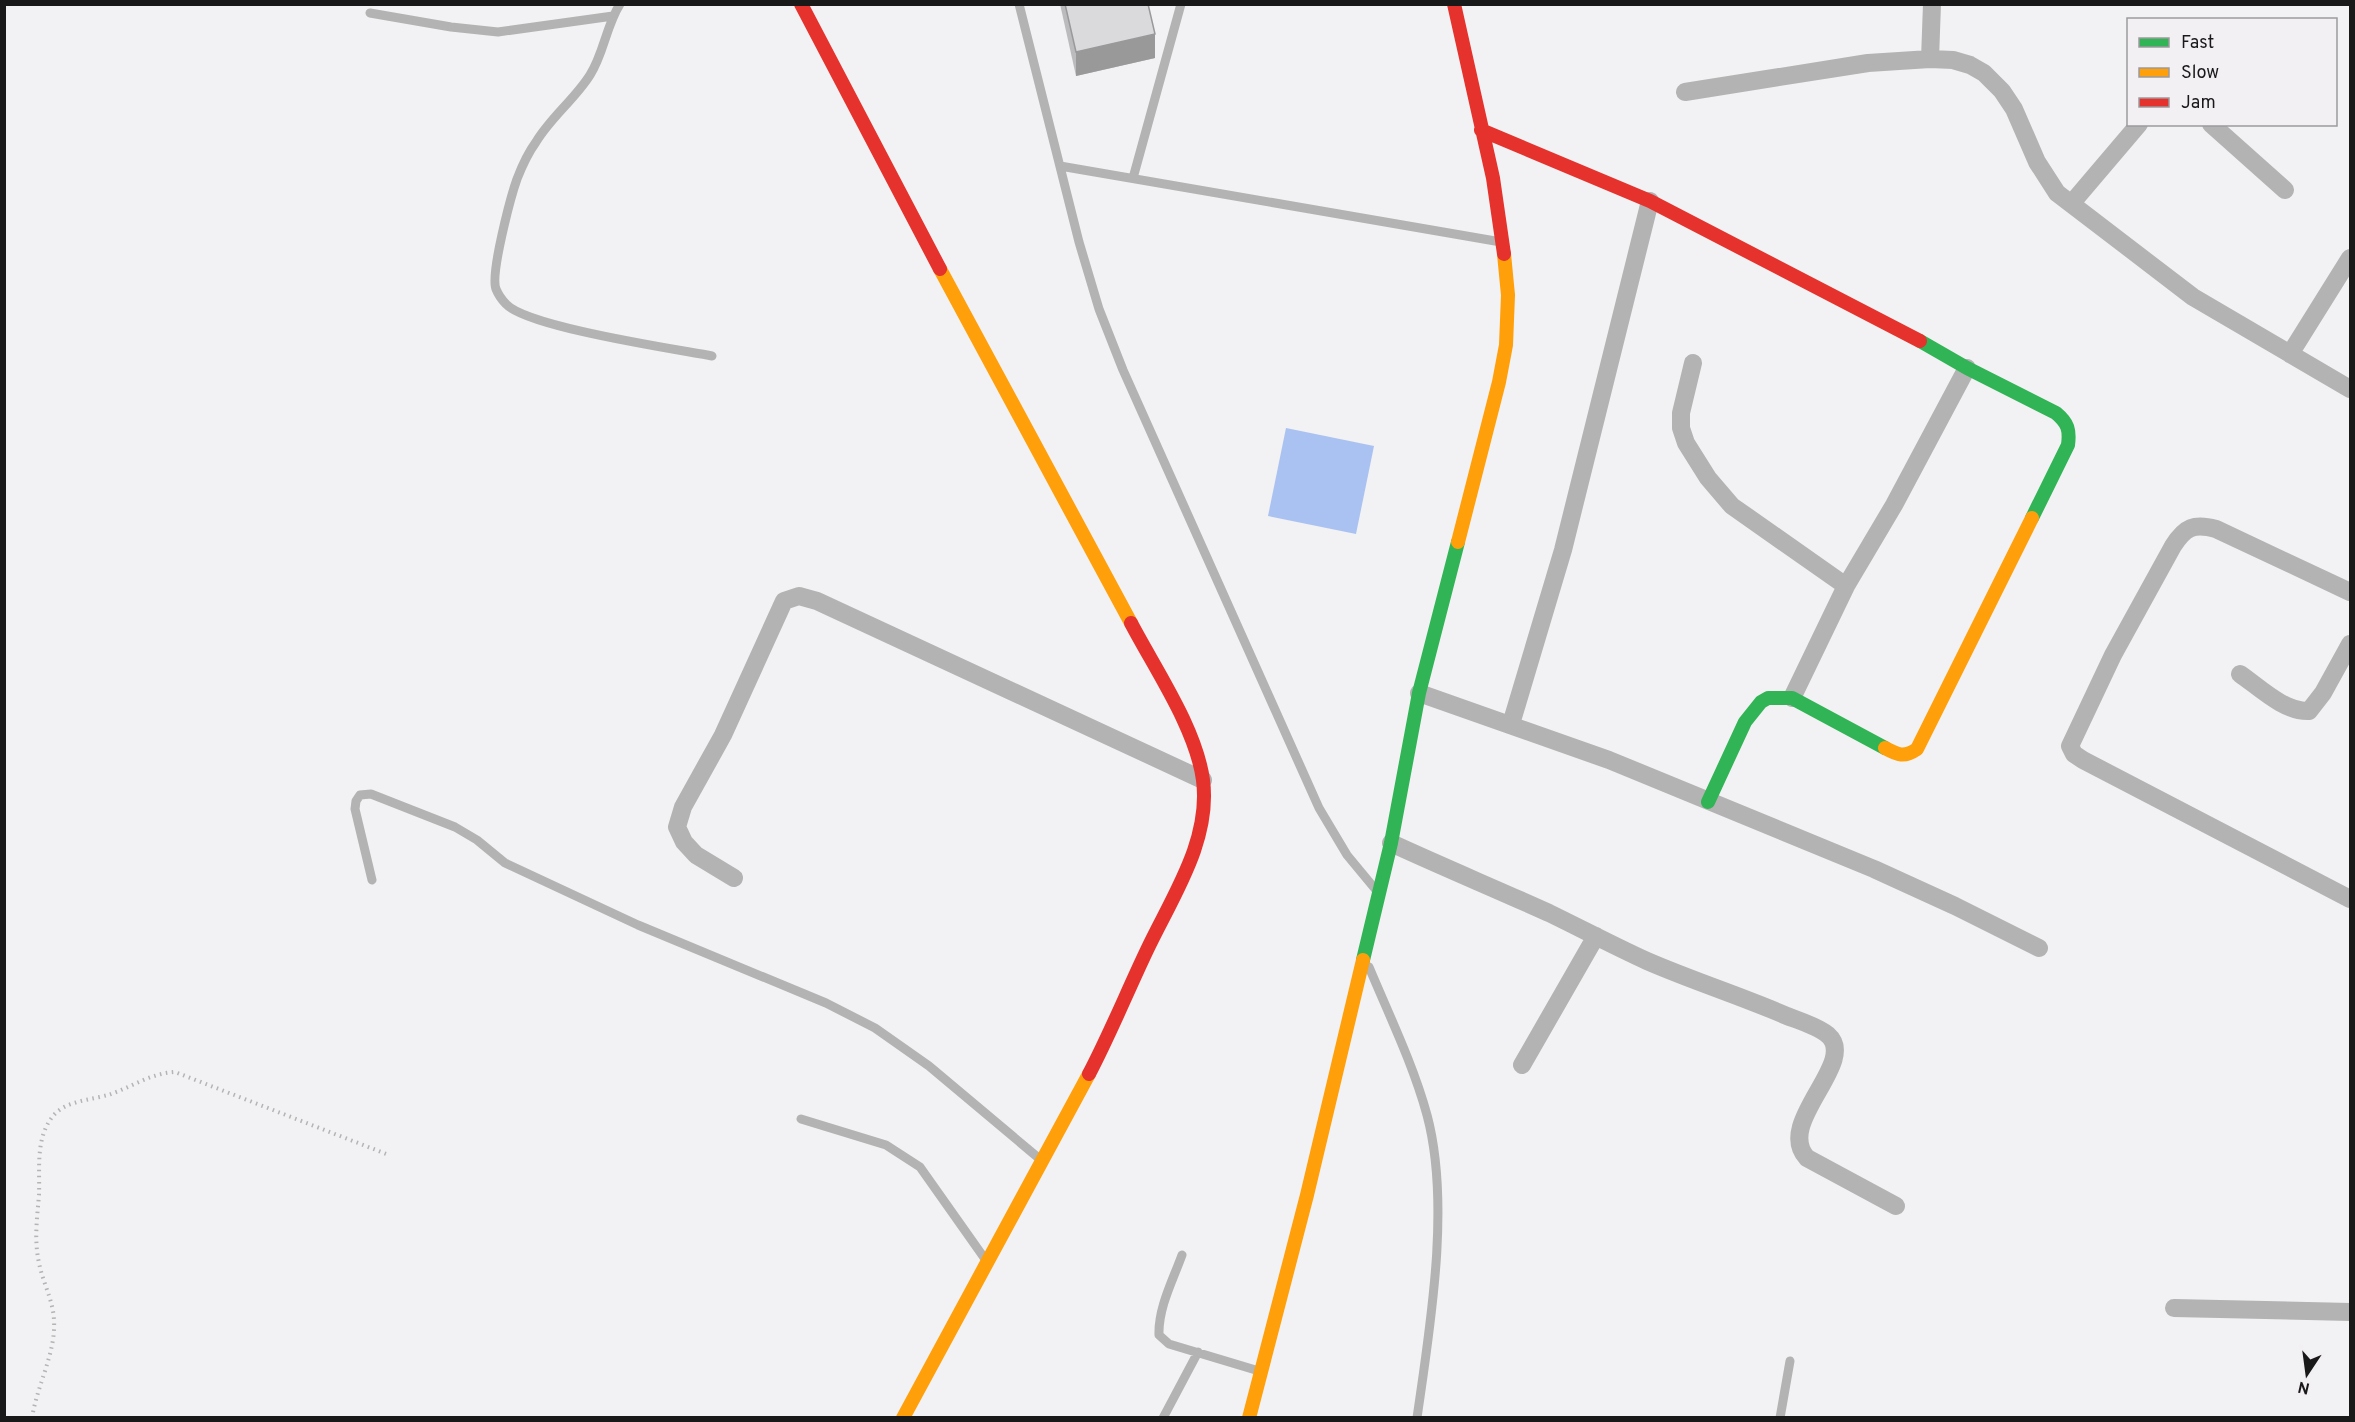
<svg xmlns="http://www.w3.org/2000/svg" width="2355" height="1422" viewBox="0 0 2355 1422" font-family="Overpass,sans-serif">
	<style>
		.water { fill: #aac2f1 }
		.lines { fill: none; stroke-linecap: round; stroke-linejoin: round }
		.path { stroke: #b4b4b4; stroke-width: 4; stroke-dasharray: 1.5 4.5; stroke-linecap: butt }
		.lane { stroke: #b3b3b3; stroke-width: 9 }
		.street { stroke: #b3b3b3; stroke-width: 18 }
		.fast { stroke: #30b455; stroke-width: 14 }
		.slow { stroke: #ff9f0a; stroke-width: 14 }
		.jam { stroke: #e5322d; stroke-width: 14 }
		.wall { fill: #bbbbbd }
		.shaded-wall { fill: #99999a }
		.building { fill: #dadadc; stroke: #99999a; stroke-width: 1.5 }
	</style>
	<rect width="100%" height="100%" fill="#f2f1f3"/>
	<path class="water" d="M 1286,428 L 1374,446 L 1356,534 L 1268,516 Z"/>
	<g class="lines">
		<path class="path" d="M 32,1418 C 37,1385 56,1353 54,1320 C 53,1300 43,1283 39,1263 C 34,1240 37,1219 39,1195 C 40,1170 35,1138 53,1116 C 66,1100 93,1100 111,1094 C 133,1086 152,1073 175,1072 L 389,1155"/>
		<path class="lane" d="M 620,4 C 606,26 604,53 590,75 C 575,99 551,117 536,142 C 528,153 522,166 517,179 C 511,196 490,274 496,289 C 498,294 503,301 506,304 C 527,327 675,349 712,356
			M 1019,4 L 1079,242 L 1099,309 L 1123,370 L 1319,808 L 1347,855 L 1376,890
			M 370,13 L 451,27 L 498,32 L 613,16
			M 1060,166 L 1501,242
			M 1133,178 L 1181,4
			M 372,880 L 355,809 L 356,801 L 360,795 L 371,794 L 455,827 L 477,840 L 505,863 L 638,925 L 826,1003 L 875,1028 L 929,1066 L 1041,1160
			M 1369,967 C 1389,1015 1413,1064 1427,1115 C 1451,1204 1430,1327 1417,1418
			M 801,1119 L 886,1145 L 920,1167 L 985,1259
			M 1182,1255 C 1173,1280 1158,1308 1159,1335 L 1169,1344 L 1259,1371
			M 1163,1418 L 1198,1352
			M 1780,1418 L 1790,1361"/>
		<path class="street" d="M 1930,59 L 1932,4
			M 1685,92 L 1868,63 L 1930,59 L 1953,60 L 1970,65 L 1984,73 L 2002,91 L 2014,109 L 2037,162 L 2057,193 L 2193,297 L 2350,389
			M 2211,124 L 2285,190
			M 2071,204 L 2139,124
			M 2290,354 L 2350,258
			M 1693,363 L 1681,413 L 1681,428 L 1686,443 L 1708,478 L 1732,506 L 1846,586
			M 2350,592 L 2216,529 C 2194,523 2185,527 2173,546 L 2113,655 L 2070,746 L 2074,754 L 2083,760 L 2350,899
			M 2240,674 C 2259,687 2284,712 2309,711 L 2323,693 L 2350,644
			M 1419,693 L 1609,760 L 1874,869 L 1955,906 L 2039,948
			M 1792,698 L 1846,586 L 1894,505 L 1967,368
			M 1511,724 L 1563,550 L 1650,201
			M 1391,843 C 1443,867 1496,889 1549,913 C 1582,929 1614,946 1647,961 C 1693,981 1741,996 1787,1016 C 1800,1021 1817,1026 1828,1035 C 1859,1062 1774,1123 1807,1158 L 1896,1206
			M 734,878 L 696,855 L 684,842 L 677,827 L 683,807 L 723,735 L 784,601 L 799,596 L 817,601 L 1203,780
			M 1522,1065 L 1596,936
			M 2174,1308 L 2350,1312"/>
		<path class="fast" d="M 1920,341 L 1967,368 L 2056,413 C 2068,423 2070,430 2068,445 L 2032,518
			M 1708,802 L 1745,722 L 1761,702 L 1768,698 L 1792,698 L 1885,748
			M 1363,960 L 1391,843 L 1419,693 L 1458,542"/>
		<path class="slow" d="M 940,269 L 1131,623
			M 1458,542 L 1499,382 L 1506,345 L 1508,295 L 1504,254
			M 1885,748 C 1898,755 1904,758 1917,749 L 2032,518
			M 903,1418 L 1089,1074
			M 1249,1418 L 1307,1195 L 1363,960"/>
		<path class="jam" d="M 801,4 L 940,269
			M 1454,4 L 1493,178 L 1504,254
			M 1481,130 L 1650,201 L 1920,341
			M 1089,1074 C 1110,1034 1127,992 1147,950 C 1172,897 1211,841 1203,780 C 1196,728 1155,669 1131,623"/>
	</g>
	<path class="wall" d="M 1060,4 L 1148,4 L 1155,58 L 1076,76 Z"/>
	<path class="shaded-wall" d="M 1155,34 L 1155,58 L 1076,76 L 1076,52 Z"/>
	<path class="building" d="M 1065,4 L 1148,4 L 1155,34 L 1076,52 Z"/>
	<rect width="2355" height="1422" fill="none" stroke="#1a191a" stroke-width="12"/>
	<rect x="2127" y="18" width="210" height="108" fill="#f3f0f4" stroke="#9c9a9d" stroke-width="1.5"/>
	<rect x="2139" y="38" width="30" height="9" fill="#30b455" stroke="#9c9a9d" stroke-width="1.5"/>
	<text x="2181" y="48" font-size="18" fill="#1a191a">Fast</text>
	<rect x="2139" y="68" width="30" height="9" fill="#ff9f0a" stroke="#9c9a9d" stroke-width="1.5"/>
	<text x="2181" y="78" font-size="18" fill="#1a191a">Slow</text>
	<rect x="2139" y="98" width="30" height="9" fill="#e5322d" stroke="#9c9a9d" stroke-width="1.5"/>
	<text x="2181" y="108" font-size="18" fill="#1a191a">Jam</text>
	<g transform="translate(2307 1374) rotate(193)" stroke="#f3f0f4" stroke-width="4.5" paint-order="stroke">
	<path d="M0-4.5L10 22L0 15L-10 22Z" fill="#1a191a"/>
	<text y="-9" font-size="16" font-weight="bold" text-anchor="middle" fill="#1a191a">N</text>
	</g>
</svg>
